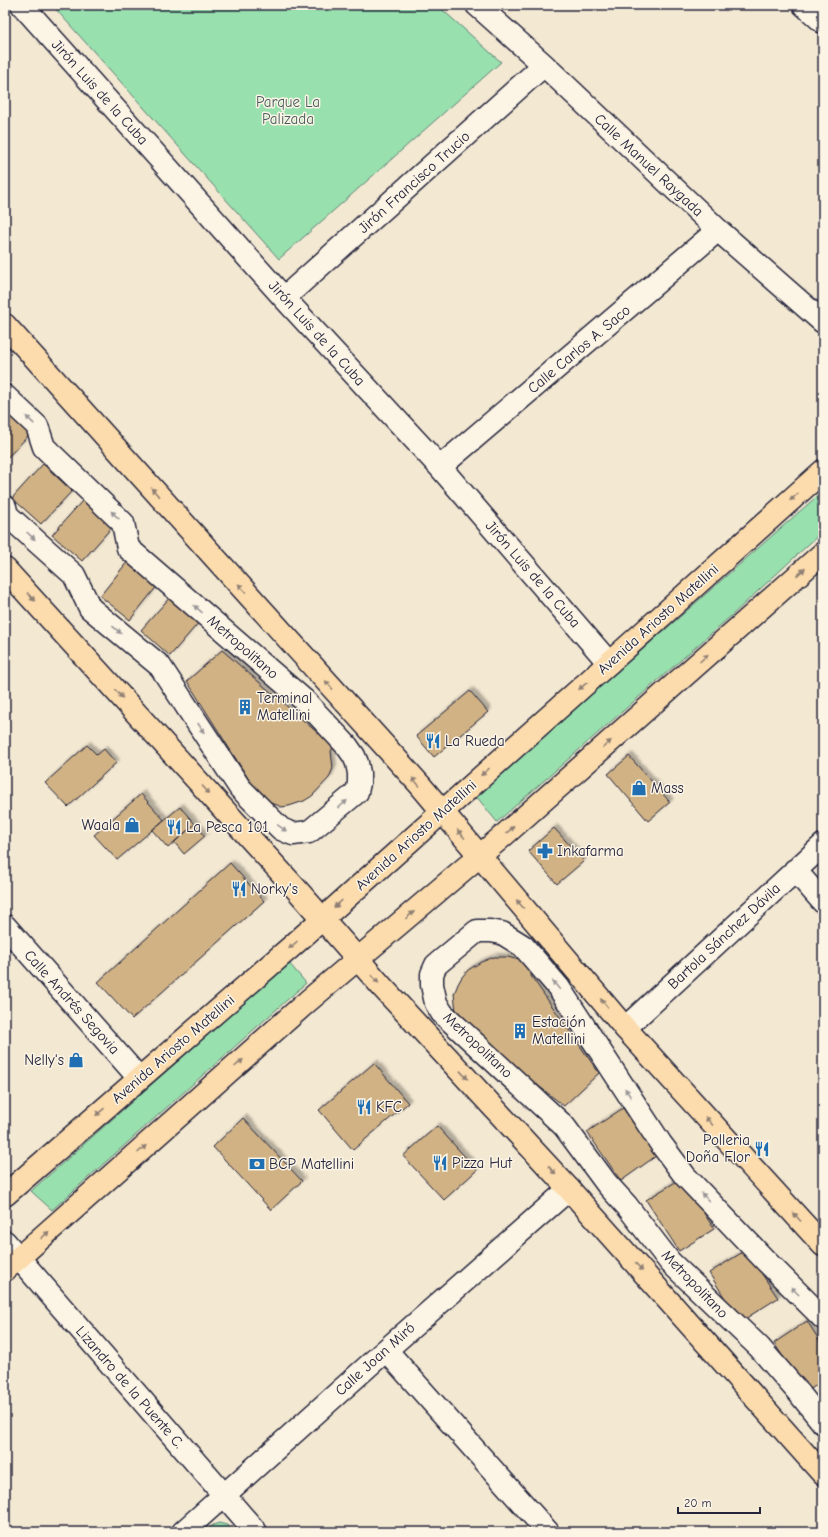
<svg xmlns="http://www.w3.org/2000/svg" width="828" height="1537" viewBox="0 0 828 1537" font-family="'Comic Neue',sans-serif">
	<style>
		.green { fill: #98e0ae; stroke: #5d8174 }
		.building { fill: #d0b284; stroke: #22223b; filter: url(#shadow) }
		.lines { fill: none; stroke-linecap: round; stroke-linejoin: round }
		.minor-casing { stroke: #22223b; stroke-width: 25 }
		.major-casing { stroke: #22223b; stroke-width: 25 }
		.minor { stroke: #fcf5e5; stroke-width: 22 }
		.major { stroke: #fcdcac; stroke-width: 22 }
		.oneway { fill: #9a9698 }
		.oneway2 { fill: #8f7f74 }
		.labels { text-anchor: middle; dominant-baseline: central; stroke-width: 3; stroke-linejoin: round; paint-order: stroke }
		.street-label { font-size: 15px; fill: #22223b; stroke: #fcf5e5 }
		.park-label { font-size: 15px; fill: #455b5e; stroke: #fcf5e5 }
		.poi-label { font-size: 15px; fill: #22223b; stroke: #fcf5e5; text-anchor: start }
	</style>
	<defs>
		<filter id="shadow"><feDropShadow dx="3.5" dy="-3.5" stdDeviation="1" flood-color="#0004"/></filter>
	</defs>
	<rect width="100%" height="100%" fill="#f3e8d2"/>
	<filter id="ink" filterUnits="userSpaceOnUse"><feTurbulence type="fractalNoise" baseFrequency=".025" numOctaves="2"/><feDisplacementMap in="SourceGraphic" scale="8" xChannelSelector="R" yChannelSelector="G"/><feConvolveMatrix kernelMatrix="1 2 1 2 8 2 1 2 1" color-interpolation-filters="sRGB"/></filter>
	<g filter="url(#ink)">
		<path class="green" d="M 52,5 L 437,5 L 501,62 L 279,259 Z
			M 823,491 L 823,531 L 732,615 L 497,822 L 476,796 Z
			M 289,963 L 306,983 L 52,1210 L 31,1191 Z
			M 219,1523 L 227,1525 L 233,1532 L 205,1532 L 213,1525 Z"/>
		<path class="building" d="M 5,409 L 32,432 L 6,459 L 5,458 Z
			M 43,464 L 72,491 L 41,524 L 12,498 Z
			M 83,500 L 113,526 L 82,561 L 52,535 Z
			M 128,561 L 158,585 L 130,620 L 100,596 Z
			M 171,596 L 200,621 L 170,656 L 141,630 Z
			M 222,650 L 319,734 L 320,733 L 333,748 L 331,751 L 333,768 L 329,778 L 312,796 L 304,801 L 289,806 L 281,807 L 275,804 L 268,810 L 187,681 Z
			M 470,691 L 488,712 L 434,757 L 416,736 Z
			M 87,745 L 97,755 L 104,749 L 116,763 L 68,807 L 45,783 Z
			M 629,756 L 670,802 L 648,821 L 608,774 Z
			M 141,794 L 164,820 L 117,860 L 94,835 Z
			M 180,807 L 195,824 L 168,848 L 152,830 Z
			M 195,824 L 205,836 L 184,854 L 174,842 Z
			M 554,828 L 584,861 L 557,884 L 528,851 Z
			M 230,863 L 264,901 L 132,1019 L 98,982 Z
			M 494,957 L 508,957 L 515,959 L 518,958 L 532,972 L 531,976 L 599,1073 L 564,1106 L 469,1031 L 456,1012 L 454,994 L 458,984 L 462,977 L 468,970 L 481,962 Z
			M 374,1063 L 408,1103 L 353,1150 L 319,1110 Z
			M 623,1108 L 656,1156 L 621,1181 L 587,1132 Z
			M 243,1118 L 302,1181 L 271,1210 L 213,1147 Z
			M 437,1126 L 477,1170 L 444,1200 L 403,1156 Z
			M 682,1178 L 714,1229 L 679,1251 L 646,1200 Z
			M 746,1250 L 778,1298 L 740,1322 L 709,1273 Z
			M 807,1321 L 823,1346 L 823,1381 L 806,1392 L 774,1343 Z"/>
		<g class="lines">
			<defs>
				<path id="minor" d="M 22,5 L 284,298 L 440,467 L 609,663
					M 477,5 L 544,65 L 718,230 L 823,322
					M 804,5 L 823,22
					M 284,298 L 544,65
					M 5,396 L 37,426 L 44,447 L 123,523 L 128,548 L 305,701 L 347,746 L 354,756 L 357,763 L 359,773 L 359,783 L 357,792 L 309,832 L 293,834 L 281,829 L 240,788 L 160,666 L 90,608 L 74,575 L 7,515 L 5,507
					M 440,467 L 718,230
					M 795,870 L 823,902
					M 5,926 L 139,1078
					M 625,1028 L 823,845
					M 5,1242 L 256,1532
					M 823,1318 L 764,1259 L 685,1176 L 661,1144 L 559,988 L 523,946 L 502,933 L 490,931 L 477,931 L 436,965 L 432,974 L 432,985 L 436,1003 L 442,1013 L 564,1126 L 607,1184 L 627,1206 L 670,1262 L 759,1347 L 799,1393 L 823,1423
					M 386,1350 L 548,1532
					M 183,1532 L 386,1350 L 569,1189"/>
				<path id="major" d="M 5,325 L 420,785 L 625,1028 L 823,1245
					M 5,569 L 298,891 L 384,989 L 569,1189 L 823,1474
					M 5,1195 L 291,947 L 637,638 L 823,471
					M 5,1270 L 308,1001 L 503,836 L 823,553"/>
			</defs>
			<use href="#minor" class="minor-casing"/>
			<use href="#major" class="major-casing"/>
			<use href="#minor" class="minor"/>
			<use href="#major" class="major"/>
		</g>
		<defs><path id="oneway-solid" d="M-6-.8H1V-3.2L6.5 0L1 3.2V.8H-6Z"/></defs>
		<g class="oneway">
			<use href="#oneway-solid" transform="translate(30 420) rotate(-136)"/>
			<use href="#oneway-solid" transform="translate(115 515) rotate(-136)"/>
			<use href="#oneway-solid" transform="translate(31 536) rotate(42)"/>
			<use href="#oneway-solid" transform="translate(198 609) rotate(-139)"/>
			<use href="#oneway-solid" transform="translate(117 630) rotate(40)"/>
			<use href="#oneway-solid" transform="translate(201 728) rotate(57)"/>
			<use href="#oneway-solid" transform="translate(343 804) rotate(-42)"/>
			<use href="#oneway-solid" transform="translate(282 828) rotate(35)"/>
			<use href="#oneway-solid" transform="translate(556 985) rotate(-129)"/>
			<use href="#oneway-solid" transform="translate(628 1093) rotate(-123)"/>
			<use href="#oneway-solid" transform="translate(705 1197) rotate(-134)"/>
			<use href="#oneway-solid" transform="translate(795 1291) rotate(-135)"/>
		</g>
		<g class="oneway2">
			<use href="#oneway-solid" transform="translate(155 492) rotate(-132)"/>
			<use href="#oneway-solid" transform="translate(794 497) rotate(138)"/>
			<use href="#oneway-solid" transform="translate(801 572) rotate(-42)"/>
			<use href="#oneway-solid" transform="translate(242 588) rotate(-132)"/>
			<use href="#oneway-solid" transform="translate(31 597) rotate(48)"/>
			<use href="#oneway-solid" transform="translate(704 658) rotate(-42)"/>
			<use href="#oneway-solid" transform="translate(329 685) rotate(-132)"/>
			<use href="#oneway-solid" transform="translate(583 686) rotate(139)"/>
			<use href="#oneway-solid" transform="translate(119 694) rotate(48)"/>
			<use href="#oneway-solid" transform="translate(607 744) rotate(-42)"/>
			<use href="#oneway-solid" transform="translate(485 772) rotate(139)"/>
			<use href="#oneway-solid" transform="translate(416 782) rotate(-132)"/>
			<use href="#oneway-solid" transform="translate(206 790) rotate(48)"/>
			<use href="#oneway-solid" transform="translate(510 830) rotate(-42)"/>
			<use href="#oneway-solid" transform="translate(461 834) rotate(-131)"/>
			<use href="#oneway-solid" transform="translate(338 904) rotate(138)"/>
			<use href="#oneway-solid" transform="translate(520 904) rotate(-130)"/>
			<use href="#oneway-solid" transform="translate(410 915) rotate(-40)"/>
			<use href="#oneway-solid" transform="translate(293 945) rotate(138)"/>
			<use href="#oneway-solid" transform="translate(375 979) rotate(48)"/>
			<use href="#oneway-solid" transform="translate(604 1003) rotate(-130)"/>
			<use href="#oneway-solid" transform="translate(239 1063) rotate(-42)"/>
			<use href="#oneway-solid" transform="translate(464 1075) rotate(47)"/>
			<use href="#oneway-solid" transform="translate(100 1112) rotate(139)"/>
			<use href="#oneway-solid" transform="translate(709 1121) rotate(-132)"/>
			<use href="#oneway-solid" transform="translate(142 1149) rotate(-42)"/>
			<use href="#oneway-solid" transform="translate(552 1170) rotate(47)"/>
			<use href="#oneway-solid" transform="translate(797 1217) rotate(-132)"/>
			<use href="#oneway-solid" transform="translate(45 1235) rotate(-42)"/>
			<use href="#oneway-solid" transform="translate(639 1267) rotate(48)"/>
		</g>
	</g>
	<defs>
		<symbol id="building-bare" viewBox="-9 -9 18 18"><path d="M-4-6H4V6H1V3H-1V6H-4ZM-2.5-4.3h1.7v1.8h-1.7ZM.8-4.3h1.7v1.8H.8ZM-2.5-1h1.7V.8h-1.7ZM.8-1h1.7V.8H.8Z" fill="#1f6fb2" stroke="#fcf5e5" stroke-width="2.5" paint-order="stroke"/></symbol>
		<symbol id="restaurant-bare" viewBox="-9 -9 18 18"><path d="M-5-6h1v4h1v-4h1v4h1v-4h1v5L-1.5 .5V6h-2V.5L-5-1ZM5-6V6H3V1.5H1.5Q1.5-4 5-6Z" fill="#1f6fb2" stroke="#fcf5e5" stroke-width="2.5" paint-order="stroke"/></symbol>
		<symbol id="shop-bare" viewBox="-9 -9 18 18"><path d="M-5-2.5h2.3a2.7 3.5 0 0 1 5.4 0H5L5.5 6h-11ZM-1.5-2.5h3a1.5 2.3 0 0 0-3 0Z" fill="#1f6fb2" stroke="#fcf5e5" stroke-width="2.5" paint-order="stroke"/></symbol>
		<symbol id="pharmacy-bare" viewBox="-9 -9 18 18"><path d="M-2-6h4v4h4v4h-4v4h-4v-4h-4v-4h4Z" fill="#1f6fb2" stroke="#fcf5e5" stroke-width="2.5" paint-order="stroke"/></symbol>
		<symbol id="bank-bare" viewBox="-9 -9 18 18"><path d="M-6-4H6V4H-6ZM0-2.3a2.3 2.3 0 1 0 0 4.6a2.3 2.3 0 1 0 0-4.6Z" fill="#1f6fb2" stroke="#fcf5e5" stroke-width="2.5" paint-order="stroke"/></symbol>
	</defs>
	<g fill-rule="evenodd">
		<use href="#building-bare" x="234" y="696" width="22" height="22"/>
		<use href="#restaurant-bare" x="422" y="730" width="22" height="22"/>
		<use href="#shop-bare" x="628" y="777" width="22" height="22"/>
		<use href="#shop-bare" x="121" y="814" width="22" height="22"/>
		<use href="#restaurant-bare" x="163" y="816" width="22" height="22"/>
		<use href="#pharmacy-bare" x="534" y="840" width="22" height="22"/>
		<use href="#restaurant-bare" x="228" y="878" width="22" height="22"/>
		<use href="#building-bare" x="509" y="1020" width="22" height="22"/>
		<use href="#shop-bare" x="65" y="1049" width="22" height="22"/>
		<use href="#restaurant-bare" x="353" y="1096" width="22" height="22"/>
		<use href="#restaurant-bare" x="751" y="1138" width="22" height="22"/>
		<use href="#restaurant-bare" x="429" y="1152" width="22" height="22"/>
		<use href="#bank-bare" x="246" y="1153" width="22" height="22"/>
	</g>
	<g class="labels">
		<g class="street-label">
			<text transform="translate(100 92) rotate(48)">Jirón Luis de la Cuba</text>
			<text transform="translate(649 165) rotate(43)">Calle Manuel Raygada</text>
			<text transform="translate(414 182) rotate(-42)">Jirón Francisco Trucio</text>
			<text transform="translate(317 333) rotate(48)">Jirón Luis de la Cuba</text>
			<text transform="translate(579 349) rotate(-40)">Calle Carlos A. Saco</text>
			<text transform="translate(533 574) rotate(49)">Jirón Luis de la Cuba</text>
			<text transform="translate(658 619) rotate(-42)">Avenida Ariosto Matellini</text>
			<text transform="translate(243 647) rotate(41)">Metropolitano</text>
			<text transform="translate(416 835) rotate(-42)">Avenida Ariosto Matellini</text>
			<text transform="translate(724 936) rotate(-43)">Bartola Sánchez Dávila</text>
			<text transform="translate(72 1002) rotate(48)">Calle Andrés Segovia</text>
			<text transform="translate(478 1045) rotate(43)">Metropolitano</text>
			<text transform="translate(173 1049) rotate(-41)">Avenida Ariosto Matellini</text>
			<text transform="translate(695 1284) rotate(46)">Metropolitano</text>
			<text transform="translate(375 1359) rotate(-42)">Calle Joan Miró</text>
			<text transform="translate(130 1387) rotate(49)">Lizandro de la Puente C.</text>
		</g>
		<g class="park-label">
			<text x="288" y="102">Parque La<tspan x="288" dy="17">Palizada</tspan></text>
		</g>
		<g class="poi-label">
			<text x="257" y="698">Terminal<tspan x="257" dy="17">Matellini</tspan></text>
			<text x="445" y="741">La Rueda</text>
			<text x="651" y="788">Mass</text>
			<text x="120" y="825" text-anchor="end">Waala</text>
			<text x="186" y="827">La Pesca 101</text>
			<text x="557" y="851">Inkafarma</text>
			<text x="251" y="889">Norky's</text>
			<text x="532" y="1022">Estación<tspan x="532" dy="17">Matellini</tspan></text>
			<text x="64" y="1060" text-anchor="end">Nelly's</text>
			<text x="376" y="1107">KFC</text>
			<text x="750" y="1140" text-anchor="end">Polleria<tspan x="750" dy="17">Doña Flor</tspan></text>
			<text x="452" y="1163">Pizza Hut</text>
			<text x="269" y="1164">BCP Matellini</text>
		</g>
	</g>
	<rect width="828" height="1537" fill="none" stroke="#fcf5e5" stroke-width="20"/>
	<rect x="10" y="10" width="808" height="1517" fill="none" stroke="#22223b" stroke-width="1.5" filter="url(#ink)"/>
	<path d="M678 1507v6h82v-6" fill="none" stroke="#22223b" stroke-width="2"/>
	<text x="684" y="1507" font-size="12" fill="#22223b" stroke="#fcf5e5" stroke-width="3" paint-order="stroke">20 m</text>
</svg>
